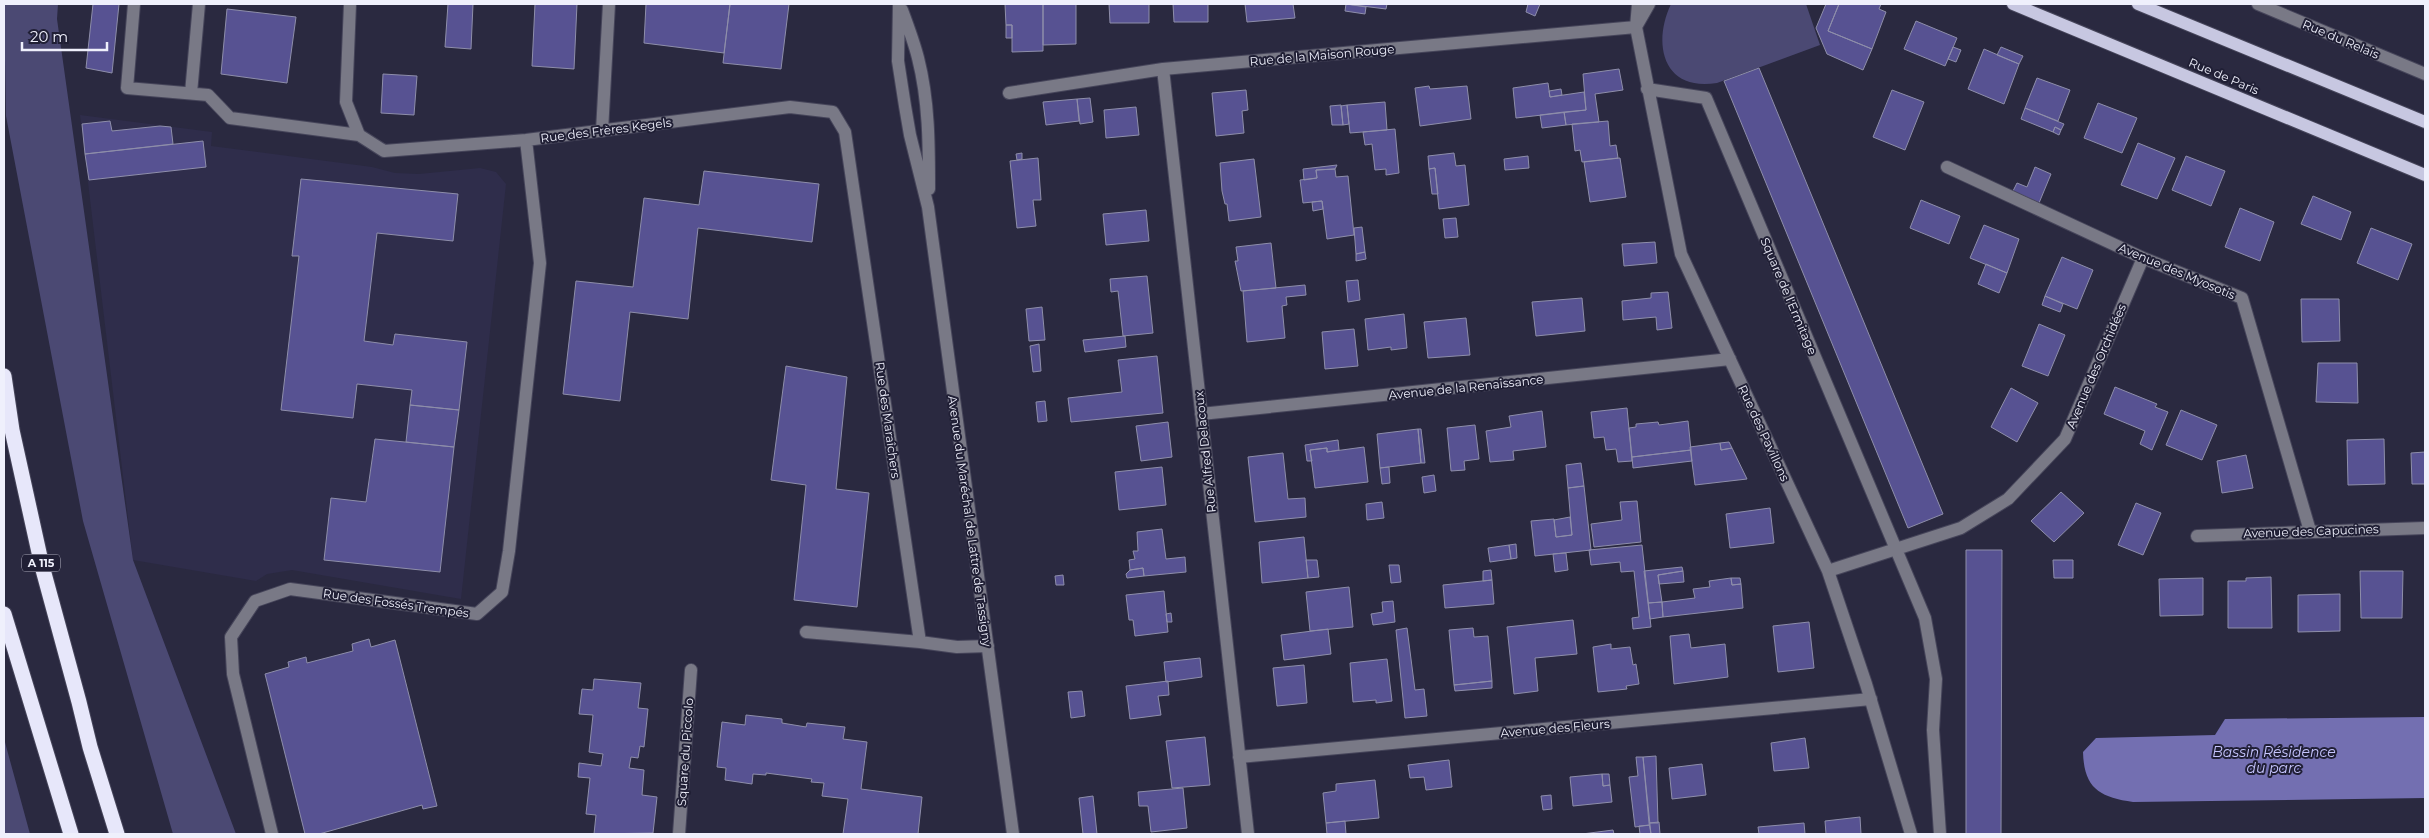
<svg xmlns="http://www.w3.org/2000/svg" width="2429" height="838" viewBox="0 0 2429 838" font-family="Montserrat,sans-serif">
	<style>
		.built { fill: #2f2d4b }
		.green { fill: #4b4973 }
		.water { fill: #736fb1 }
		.building { fill: #575292; stroke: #8e8eaa }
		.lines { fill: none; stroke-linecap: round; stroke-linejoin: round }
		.minor-casing { stroke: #46455a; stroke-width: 14 }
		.major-casing { stroke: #46455a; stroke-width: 14 }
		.highway-casing { stroke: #46455a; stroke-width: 17 }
		.minor { stroke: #797986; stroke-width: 12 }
		.major { stroke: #c7c7e1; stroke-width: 12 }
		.highway { stroke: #e7e7fa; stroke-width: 15 }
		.labels { text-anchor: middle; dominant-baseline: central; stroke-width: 4; stroke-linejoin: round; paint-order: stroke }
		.shield { fill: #201f35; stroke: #b1b1c0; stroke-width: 1 }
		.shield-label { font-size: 11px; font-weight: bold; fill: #eff0fc }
		.street-label { font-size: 12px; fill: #eff0fc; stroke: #201f35 }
		.water-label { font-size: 14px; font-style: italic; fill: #c6c5fe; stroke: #201f35 }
	</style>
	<rect width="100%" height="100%" fill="#2a2940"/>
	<path class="built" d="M 80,115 L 212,132 L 211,146 L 372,167 L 395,173 L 419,174 L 480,168 L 496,172 L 506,184 L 461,599 L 292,570 L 267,574 L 256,581 L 133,560 Z"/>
	<path class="green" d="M 4,4 L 58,4 L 57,19 L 133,560 L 236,834 L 173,834 L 83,521 L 6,116 Z
		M 1671,4 L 1806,4 L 1820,45 L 1717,83 C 1663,92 1652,44 1671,4 Z
		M 4,738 L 6,746 L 30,834 L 4,834 Z"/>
	<path class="water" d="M 2425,717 L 2425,798 L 2133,802 C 2099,797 2084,788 2083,752 L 2096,738 L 2215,735 L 2225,719 Z"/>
	<path class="building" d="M 93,4 L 119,4 L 112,73 L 86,68 Z
		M 448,4 L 473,4 L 471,49 L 445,47 Z
		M 535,4 L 577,4 L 574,69 L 532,66 Z
		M 646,4 L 730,4 L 724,53 L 644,43 Z
		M 730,4 L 789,4 L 781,69 L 723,63 Z
		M 1005,4 L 1043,4 L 1043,51 L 1012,52 L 1012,25 L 1006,25 Z
		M 1043,4 L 1076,4 L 1076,44 L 1043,45 Z
		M 1109,4 L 1149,4 L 1149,23 L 1110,23 Z
		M 1173,4 L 1208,4 L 1208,22 L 1174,22 Z
		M 1245,4 L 1293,4 L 1295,18 L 1247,22 Z
		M 1346,4 L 1366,7 L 1365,14 L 1345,11 Z
		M 1346,4 L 1387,4 L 1386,9 Z
		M 1528,4 L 1540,4 L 1535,16 L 1526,12 Z
		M 1826,4 L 1839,4 L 1828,31 L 1872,49 L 1863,70 L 1827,54 L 1816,28 Z
		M 1839,4 L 1881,4 L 1879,9 L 1886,12 L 1872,49 L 1828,31 Z
		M 227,9 L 296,17 L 287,83 L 221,74 Z
		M 1916,21 L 1957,38 L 1945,66 L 1904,49 Z
		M 1006,25 L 1012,25 L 1012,38 L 1006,38 Z
		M 1953,47 L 1961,50 L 1956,62 L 1948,59 Z
		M 2001,47 L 2023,56 L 2019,64 L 1997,55 Z
		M 1984,49 L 2019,64 L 2004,104 L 1968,89 Z
		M 1759,68 L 1943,514 L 1908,528 L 1724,81 Z
		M 1619,69 L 1623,90 L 1595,94 L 1599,122 L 1566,125 L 1564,112 L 1586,110 L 1583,74 Z
		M 383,74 L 417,76 L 414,115 L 381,113 Z
		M 2037,78 L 2070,90 L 2058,121 L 2025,108 Z
		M 1548,83 L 1550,97 L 1584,92 L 1586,110 L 1516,118 L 1513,88 Z
		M 1429,86 L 1430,89 L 1467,86 L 1471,119 L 1420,126 L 1415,88 Z
		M 1561,89 L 1562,95 L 1550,97 L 1549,91 Z
		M 1246,90 L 1248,110 L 1242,111 L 1244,133 L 1216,136 L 1212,93 Z
		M 1892,90 L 1924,102 L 1905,150 L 1873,137 Z
		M 1090,98 L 1093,122 L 1080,124 L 1077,99 Z
		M 1077,99 L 1079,121 L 1046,125 L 1043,102 Z
		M 1385,102 L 1387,130 L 1350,133 L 1347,105 Z
		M 2098,103 L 2137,118 L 2122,153 L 2084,138 Z
		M 1341,105 L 1343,125 L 1332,125 L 1330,106 Z
		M 1347,105 L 1349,124 L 1343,125 L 1341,106 Z
		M 1136,107 L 1139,135 L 1106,138 L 1104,110 Z
		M 2025,108 L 2064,124 L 2061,130 L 2055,127 L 2053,132 L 2021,119 Z
		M 1564,112 L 1566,125 L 1542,128 L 1540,115 Z
		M 110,121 L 112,131 L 160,126 L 171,127 L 173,144 L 85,154 L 82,124 Z
		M 1608,121 L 1610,146 L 1616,145 L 1618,158 L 1582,162 L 1580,150 L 1575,151 L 1572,124 Z
		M 2055,127 L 2061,130 L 2059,135 L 2053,132 Z
		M 1395,129 L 1399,173 L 1386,175 L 1386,169 L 1375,170 L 1372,144 L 1365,145 L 1363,132 Z
		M 203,141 L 206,167 L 89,180 L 85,154 Z
		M 2138,143 L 2175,158 L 2157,199 L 2121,185 Z
		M 1022,153 L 1022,159 L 1017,160 L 1016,154 Z
		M 1454,153 L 1456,166 L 1465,165 L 1469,205 L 1439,209 L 1435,168 L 1429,169 L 1428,156 Z
		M 1528,156 L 1529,168 L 1505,170 L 1504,159 Z
		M 2186,156 L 2225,171 L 2211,206 L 2172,190 Z
		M 1038,158 L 1041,200 L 1033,200 L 1036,226 L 1017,228 L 1010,161 Z
		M 1620,158 L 1626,197 L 1590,202 L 1584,162 Z
		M 1254,159 L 1261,217 L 1229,221 L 1227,204 L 1225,204 L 1222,191 L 1220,163 Z
		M 1337,165 L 1335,169 L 1316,170 L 1317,178 L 1304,180 L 1303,169 Z
		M 2035,167 L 2051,174 L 2039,203 L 2013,191 L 2017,183 L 2027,187 Z
		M 1435,168 L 1438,194 L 1432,194 L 1429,169 Z
		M 1335,169 L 1336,177 L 1348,176 L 1354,235 L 1327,239 L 1322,201 L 1303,203 L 1300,180 L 1317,178 L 1316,170 Z
		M 704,171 L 819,184 L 812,242 L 698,228 L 688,319 L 630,312 L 620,401 L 563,394 L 576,281 L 633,287 L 644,198 L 699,205 Z
		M 301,179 L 458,194 L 453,241 L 377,233 L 364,341 L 393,345 L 395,334 L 467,342 L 459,410 L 410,405 L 412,390 L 357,384 L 353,418 L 281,410 L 299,256 L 292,256 Z
		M 2313,196 L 2351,212 L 2341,240 L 2301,224 Z
		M 1921,200 L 1960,216 L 1949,244 L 1910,228 Z
		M 1322,201 L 1323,209 L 1313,211 L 1312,202 Z
		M 2240,208 L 2274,222 L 2260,261 L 2225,247 Z
		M 1146,210 L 1149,241 L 1106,245 L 1103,214 Z
		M 1456,218 L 1458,237 L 1445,238 L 1443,219 Z
		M 1984,225 L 2019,239 L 2007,273 L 1970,258 Z
		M 1362,227 L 1365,252 L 1356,254 L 1354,228 Z
		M 2371,228 L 2412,244 L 2398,280 L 2357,263 Z
		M 1655,242 L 1657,263 L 1624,266 L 1622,244 Z
		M 1271,243 L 1276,288 L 1241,291 L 1235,261 L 1238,261 L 1236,247 Z
		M 1365,252 L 1366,259 L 1356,261 L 1356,254 Z
		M 2062,257 L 2093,270 L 2077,309 L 2045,296 Z
		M 1986,264 L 2007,273 L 1999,293 L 1978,284 Z
		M 1147,276 L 1153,333 L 1123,336 L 1118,291 L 1111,292 L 1110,279 Z
		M 1358,280 L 1360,300 L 1348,302 L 1346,281 Z
		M 1305,285 L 1306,295 L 1286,297 L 1287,305 L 1282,306 L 1285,338 L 1247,342 L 1243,291 Z
		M 1668,292 L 1672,328 L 1657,330 L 1656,317 L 1623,320 L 1622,301 L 1651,298 L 1651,293 Z
		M 2045,296 L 2063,304 L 2060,312 L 2042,305 Z
		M 1582,298 L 1585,331 L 1536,336 L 1532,302 Z
		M 2301,299 L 2339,299 L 2340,341 L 2302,342 Z
		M 1042,307 L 1045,340 L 1029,341 L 1026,309 Z
		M 1404,314 L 1407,348 L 1391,350 L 1391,347 L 1368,350 L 1365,319 Z
		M 1466,318 L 1470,355 L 1428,358 L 1424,322 Z
		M 2039,324 L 2065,335 L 2048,376 L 2022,366 Z
		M 1354,329 L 1358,366 L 1325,369 L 1322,332 Z
		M 1125,336 L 1126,347 L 1085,352 L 1083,340 Z
		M 1039,344 L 1041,371 L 1033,372 L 1030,346 Z
		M 1157,356 L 1163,413 L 1071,422 L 1068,398 L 1122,392 L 1118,360 Z
		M 2318,363 L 2357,363 L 2358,403 L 2316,402 Z
		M 786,366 L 847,377 L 836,489 L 869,493 L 857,607 L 794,600 L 806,485 L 771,480 Z
		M 2115,387 L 2157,404 L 2155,407 L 2168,412 L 2152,450 L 2140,444 L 2145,431 L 2104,414 Z
		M 2011,388 L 2038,403 L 2017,442 L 1991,427 Z
		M 1045,401 L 1047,421 L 1038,422 L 1036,402 Z
		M 410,405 L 459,410 L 454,447 L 406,442 Z
		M 1627,408 L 1632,461 L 1618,462 L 1616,449 L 1606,450 L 1604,437 L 1594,438 L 1591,412 Z
		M 2181,410 L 2217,425 L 2202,460 L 2166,445 Z
		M 1542,411 L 1546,447 L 1513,451 L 1514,460 L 1490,462 L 1486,431 L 1511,427 L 1509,416 Z
		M 1688,421 L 1691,450 L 1632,457 L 1629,428 L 1636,427 L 1636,424 L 1658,422 L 1659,425 Z
		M 1168,422 L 1172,457 L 1141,461 L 1136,426 Z
		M 1475,425 L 1479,459 L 1464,461 L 1465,470 L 1451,471 L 1447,428 Z
		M 1418,429 L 1421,429 L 1425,463 L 1421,463 Z
		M 1418,429 L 1421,463 L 1380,468 L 1377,434 Z
		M 375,439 L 454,447 L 440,572 L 324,560 L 331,498 L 366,502 Z
		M 2384,439 L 2385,484 L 2348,485 L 2347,440 Z
		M 1338,440 L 1339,450 L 1327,452 L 1327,448 L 1310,450 L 1312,461 L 1307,461 L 1305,445 Z
		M 1729,442 L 1732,448 L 1721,450 L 1720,443 Z
		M 1720,443 L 1721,450 L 1732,448 L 1747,479 L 1695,485 L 1690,447 Z
		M 1364,447 L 1368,482 L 1315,488 L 1310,450 L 1327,448 L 1327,452 Z
		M 1691,450 L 1692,461 L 1633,468 L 1632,457 Z
		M 2425,452 L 2425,484 L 2412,484 L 2411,453 Z
		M 1283,453 L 1288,499 L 1305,498 L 1306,517 L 1255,522 L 1248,457 Z
		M 2246,455 L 2253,488 L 2222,493 L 2217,461 Z
		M 1581,463 L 1584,486 L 1568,488 L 1566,465 Z
		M 1162,467 L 1166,505 L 1119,510 L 1115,472 Z
		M 1389,467 L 1390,483 L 1382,484 L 1380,468 Z
		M 1434,475 L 1436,491 L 1424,493 L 1422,477 Z
		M 1584,486 L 1591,550 L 1535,556 L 1531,521 L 1554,519 L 1556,537 L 1572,535 L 1568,488 Z
		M 2061,492 L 2084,513 L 2054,542 L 2031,521 Z
		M 1637,501 L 1641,542 L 1594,547 L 1591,524 L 1622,520 L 1620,502 Z
		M 1382,502 L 1384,518 L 1367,520 L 1366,504 Z
		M 2136,503 L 2161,513 L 2143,555 L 2118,545 Z
		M 1770,508 L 1774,543 L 1730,548 L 1726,514 Z
		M 1570,517 L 1572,535 L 1556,537 L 1554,520 Z
		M 1162,529 L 1166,559 L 1185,557 L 1186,572 L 1144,576 L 1143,568 L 1130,570 L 1129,560 L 1135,559 L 1133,551 L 1138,551 L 1137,532 Z
		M 1304,537 L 1308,578 L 1262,583 L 1259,542 Z
		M 1516,544 L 1517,558 L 1511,559 L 1509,545 Z
		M 1509,545 L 1511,559 L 1490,562 L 1488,548 Z
		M 1642,545 L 1651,627 L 1633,629 L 1632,618 L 1639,617 L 1634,571 L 1621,572 L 1620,562 L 1591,565 L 1589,550 Z
		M 1966,550 L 2002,550 L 2001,834 L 1966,834 Z
		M 1566,553 L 1568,570 L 1555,572 L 1553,554 Z
		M 1306,560 L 1317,560 L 1319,577 L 1308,578 Z
		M 2053,560 L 2073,560 L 2073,578 L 2054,578 Z
		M 1389,565 L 1399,565 L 1401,582 L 1391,583 Z
		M 1682,567 L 1683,571 L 1658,575 L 1662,602 L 1648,603 L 1644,571 Z
		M 1143,568 L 1144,576 L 1127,578 L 1126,574 L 1130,570 Z
		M 1491,570 L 1492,580 L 1483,581 L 1483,571 Z
		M 1683,571 L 1684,582 L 1659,584 L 1658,575 Z
		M 2360,571 L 2403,571 L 2402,618 L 2361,618 Z
		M 1063,575 L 1064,585 L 1056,585 L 1055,576 Z
		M 2271,577 L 2272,628 L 2228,628 L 2228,581 L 2246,581 L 2246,578 Z
		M 1731,578 L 1732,585 L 1741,584 L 1743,608 L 1663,617 L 1662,602 L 1695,598 L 1693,589 L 1710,587 L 1709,581 Z
		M 1731,578 L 1740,578 L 1741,584 L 1732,585 Z
		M 2203,578 L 2203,615 L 2160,616 L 2159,579 Z
		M 1492,580 L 1494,604 L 1445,608 L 1443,585 Z
		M 1349,587 L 1353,627 L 1310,631 L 1306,592 Z
		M 1164,591 L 1168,632 L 1135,636 L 1133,620 L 1129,620 L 1126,595 Z
		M 2340,594 L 2340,631 L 2298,632 L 2298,595 Z
		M 1393,601 L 1395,622 L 1373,625 L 1371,614 L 1383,612 L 1382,602 Z
		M 1662,602 L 1663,617 L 1650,619 L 1648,603 Z
		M 1171,613 L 1172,622 L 1167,622 L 1166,614 Z
		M 1573,620 L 1577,654 L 1535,658 L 1538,691 L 1514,694 L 1507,627 Z
		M 1809,622 L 1814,668 L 1778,672 L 1773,626 Z
		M 1407,628 L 1415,690 L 1424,689 L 1427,716 L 1405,718 L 1396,630 Z
		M 1473,628 L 1474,637 L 1488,636 L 1492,681 L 1454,685 L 1449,630 Z
		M 1328,629 L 1331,654 L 1284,660 L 1281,635 Z
		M 1689,634 L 1691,648 L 1725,644 L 1728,677 L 1674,684 L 1670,636 Z
		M 369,639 L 371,647 L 395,640 L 437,806 L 423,809 L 422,805 L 319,834 L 305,834 L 265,674 L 289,667 L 288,662 L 306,657 L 307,663 L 353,651 L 352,644 Z
		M 1611,644 L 1611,649 L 1630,647 L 1633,665 L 1636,664 L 1639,684 L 1626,686 L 1627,689 L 1598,692 L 1593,647 Z
		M 1200,658 L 1202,677 L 1166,682 L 1164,662 Z
		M 1387,659 L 1392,701 L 1376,703 L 1376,700 L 1353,702 L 1350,663 Z
		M 1304,665 L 1307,703 L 1277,706 L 1273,668 Z
		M 594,679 L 641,683 L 638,708 L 648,709 L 644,747 L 640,746 L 638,758 L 631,757 L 629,768 L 644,770 L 642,795 L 657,797 L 653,833 L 594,834 L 596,815 L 586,814 L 590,778 L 578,777 L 579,763 L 601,766 L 603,754 L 589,752 L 593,715 L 579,714 L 582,689 L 593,690 Z
		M 1168,681 L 1169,695 L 1158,696 L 1161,715 L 1130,719 L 1126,686 Z
		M 1492,681 L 1492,688 L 1455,691 L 1454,685 Z
		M 1082,691 L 1085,716 L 1071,718 L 1068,692 Z
		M 746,715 L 782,719 L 782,723 L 806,727 L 807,723 L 845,727 L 843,739 L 867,742 L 861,789 L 922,797 L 918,834 L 843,834 L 848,799 L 822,796 L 824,783 L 811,782 L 812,779 L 766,773 L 766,775 L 753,774 L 752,784 L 725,780 L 726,768 L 717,767 L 722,722 L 745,725 Z
		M 1205,737 L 1210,785 L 1172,788 L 1166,741 Z
		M 1805,738 L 1809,768 L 1774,771 L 1771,743 Z
		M 1656,756 L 1658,823 L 1649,823 L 1643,757 Z
		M 1636,757 L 1643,757 L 1650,825 L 1635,827 L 1629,777 L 1638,776 Z
		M 1449,760 L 1452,787 L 1426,790 L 1424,777 L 1410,778 L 1408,765 Z
		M 1702,764 L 1706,795 L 1672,799 L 1669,768 Z
		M 1602,774 L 1603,786 L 1610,785 L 1612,802 L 1573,806 L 1570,777 Z
		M 1602,774 L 1609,774 L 1610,785 L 1603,786 Z
		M 1375,780 L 1379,818 L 1326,823 L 1323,793 L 1336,791 L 1336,784 Z
		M 1183,788 L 1187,828 L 1151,832 L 1148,806 L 1139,806 L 1138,792 Z
		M 1551,795 L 1552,809 L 1543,810 L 1541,796 Z
		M 1093,796 L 1097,834 L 1083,834 L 1079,798 Z
		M 1860,817 L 1861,834 L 1826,834 L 1825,821 Z
		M 1345,821 L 1346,834 L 1327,834 L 1326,823 Z
		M 1659,822 L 1660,834 L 1651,834 L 1649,823 Z
		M 1804,823 L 1805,834 L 1759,834 L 1758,827 Z
		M 1650,825 L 1651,834 L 1640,834 L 1639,826 Z
		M 1613,830 L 1614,834 L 1582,834 Z"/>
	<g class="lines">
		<defs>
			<path id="minor" d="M 134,4 L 127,88 L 208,95 L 230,118 L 359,135 L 384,151 L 526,140 L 790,107 L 833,112 L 845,132 L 920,642 L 957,647 L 988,646
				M 350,4 L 346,102 L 359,135
				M 899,4 L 898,61 L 905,106 L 910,135 L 928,207 L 1013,834
				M 1638,4 L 1636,27 L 1681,254 L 1828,571 L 1866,684 L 1911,834
				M 2258,4 L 2425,74
				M 902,10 C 908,26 914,42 918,58 C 929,101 929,145 929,189
				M 1637,25 L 1649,4
				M 1163,69 L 1248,834
				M 1647,89 L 1706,98 L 1925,618 L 1936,679 L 1933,730 L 1940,834
				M 191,93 L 199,4
				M 1009,93 L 1163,69 L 1636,27
				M 602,131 L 609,4
				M 1947,167 L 2143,258 L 2242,298 L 2310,531
				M 1201,414 L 1730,359
				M 2197,536 L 2425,528
				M 1828,571 L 1961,528 L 2008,499 L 2065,439 L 2143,258
				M 806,632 L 920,642
				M 1239,757 L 1871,699
				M 272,834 L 233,674 L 231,637 L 255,601 L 290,589 L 477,614 L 502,592 L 509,551 L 540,263 L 526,140
				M 679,834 L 691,670"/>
			<path id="major" d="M 2013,4 L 2425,175
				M 2138,4 L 2425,122"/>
			<path id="highway" d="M 4,376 L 12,430 L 42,566 L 79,702 L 90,747 L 117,834
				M 4,614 L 71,834"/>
		</defs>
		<use href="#minor" class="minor-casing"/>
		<use href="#major" class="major-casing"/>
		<use href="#highway" class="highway-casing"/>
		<use href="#minor" class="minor"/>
		<use href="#major" class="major"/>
		<use href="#highway" class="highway"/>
	</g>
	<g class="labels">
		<rect class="shield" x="22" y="554.5" width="38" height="17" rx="4"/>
		<g class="shield-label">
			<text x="41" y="563">A 115</text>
		</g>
		<g class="street-label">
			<text transform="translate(2341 39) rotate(23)">Rue du Relais</text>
			<text transform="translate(1322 55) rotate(-5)">Rue de la Maison Rouge</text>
			<text transform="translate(2224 76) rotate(23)">Rue de Paris</text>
			<text transform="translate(606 130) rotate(-7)">Rue des Frères Kegels</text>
			<text transform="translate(2177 271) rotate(23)">Avenue des Myosotis</text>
			<text transform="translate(1789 296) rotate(67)">Square de l'Ermitage</text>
			<text transform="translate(2096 366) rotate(-67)">Avenue des Orchidées</text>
			<text transform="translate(1466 387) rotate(-6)">Avenue de la Renaissance</text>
			<text transform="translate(888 420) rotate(82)">Rue des Maraîchers</text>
			<text transform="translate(1764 433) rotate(65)">Rue des Pavillons</text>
			<text transform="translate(1205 452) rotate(-96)">Rue Alfred Delacoux</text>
			<text transform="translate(970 521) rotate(82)">Avenue du Maréchal de Lattre de Tassigny</text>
			<text transform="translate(2311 531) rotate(-2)">Avenue des Capucines</text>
			<text transform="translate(396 603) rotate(8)">Rue des Fossés Trempés</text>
			<text transform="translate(1555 728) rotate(-5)">Avenue des Fleurs</text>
			<text transform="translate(685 752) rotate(-86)">Square du Piccolo</text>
		</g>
		<g class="water-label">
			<text x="2274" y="752">Bassin Résidence<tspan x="2274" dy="16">du parc</tspan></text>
		</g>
	</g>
	<rect width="2429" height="838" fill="none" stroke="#eff0fc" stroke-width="10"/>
	<path d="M22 42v8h85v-8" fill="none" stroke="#eff0fc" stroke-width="2.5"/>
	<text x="30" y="42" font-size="15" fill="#eff0fc" stroke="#201f35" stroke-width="4" paint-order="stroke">20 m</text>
</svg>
